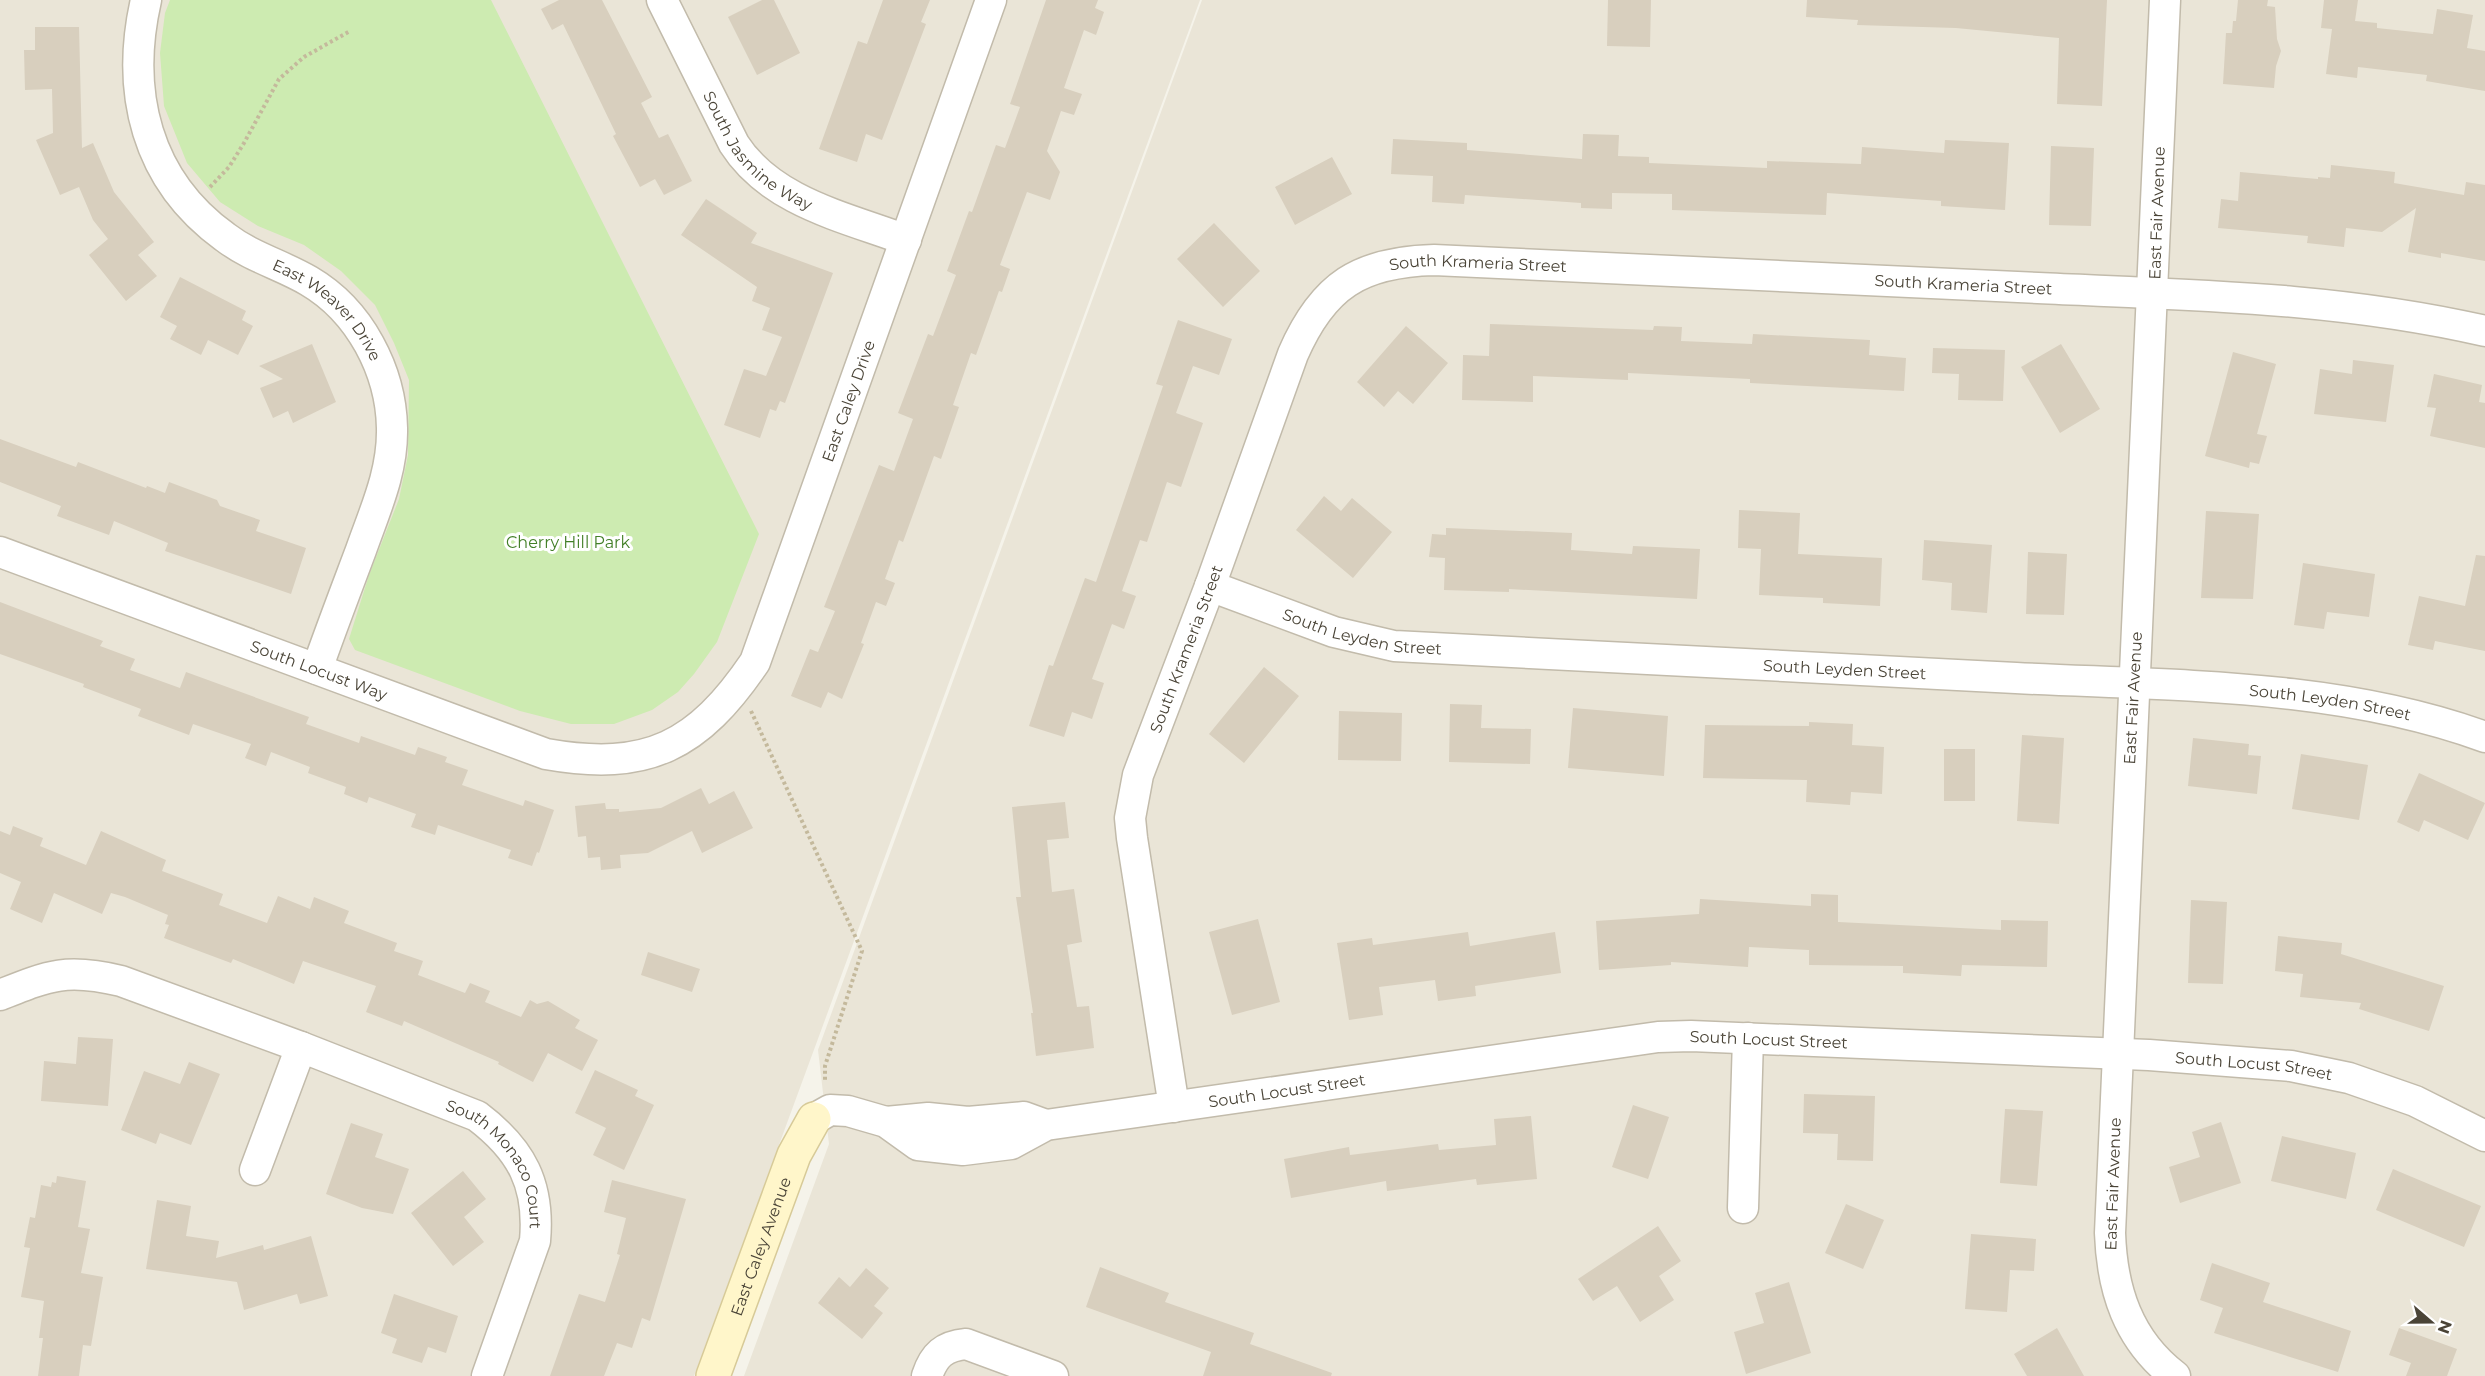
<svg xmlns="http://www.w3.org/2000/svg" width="2485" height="1376" viewBox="0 0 2485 1376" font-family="Montserrat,sans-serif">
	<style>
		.residential { fill: #eae5d7 }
		.green { fill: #cdebb1 }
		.building { fill: #d8cfbe }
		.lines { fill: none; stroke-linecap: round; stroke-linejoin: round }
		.street-casing { stroke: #c2bbab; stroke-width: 33 }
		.secondary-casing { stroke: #d7ca98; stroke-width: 36 }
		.path { stroke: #c4b99c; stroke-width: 4; stroke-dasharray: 3 3; stroke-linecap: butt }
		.street { stroke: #fff; stroke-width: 30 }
		.secondary { stroke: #fff6ca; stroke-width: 33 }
		.labels { text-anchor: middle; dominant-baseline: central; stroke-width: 6; stroke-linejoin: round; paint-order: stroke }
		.street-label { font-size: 16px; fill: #4a4437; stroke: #fff }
		.park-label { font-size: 16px; fill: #427f27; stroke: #fff }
	</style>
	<rect width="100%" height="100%" fill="#f5f3ea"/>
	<path class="residential" d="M 0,0 L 1200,0 L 694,1376 L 0,1376 Z
		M 1202,0 L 2485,0 L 2485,1376 L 744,1376 L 829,1144 L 818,1050 Z"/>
	<path class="green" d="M 170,0 L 491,0 L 759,534 L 717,642 L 694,674 L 678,692 L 652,710 L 614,724 L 571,724 L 520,711 L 355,650 L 349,639 L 369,575 L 399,499 L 408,455 L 409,380 L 394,343 L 375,305 L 341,271 L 304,245 L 258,226 L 220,202 L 187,163 L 164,106 L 160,53 L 165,13 Z"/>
	<path class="building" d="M 559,0 L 602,0 L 652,97 L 641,103 L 659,138 L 668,134 L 692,181 L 664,195 L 655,179 L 640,187 L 613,136 L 616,134 L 563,24 L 552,30 L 541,9 Z
		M 762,0 L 774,0 L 800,53 L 757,75 L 728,17 Z
		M 883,0 L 930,0 L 921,22 L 926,24 L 882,140 L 866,134 L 857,162 L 819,149 L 858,41 L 867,44 Z
		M 1046,0 L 1098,0 L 1095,8 L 1104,12 L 1096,35 L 1084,30 L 1064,88 L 1082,94 L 1074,115 L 1061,111 L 1047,151 L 1060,172 L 1050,200 L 1027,192 L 1000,265 L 1010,269 L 1002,292 L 999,291 L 976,355 L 971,353 L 953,405 L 959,407 L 941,459 L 934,456 L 903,542 L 899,540 L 885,579 L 895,583 L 886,606 L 876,602 L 861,643 L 864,644 L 842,699 L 828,692 L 821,708 L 791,696 L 810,649 L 818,652 L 835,611 L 824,607 L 879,465 L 894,471 L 913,419 L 898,413 L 928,334 L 933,336 L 956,275 L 947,271 L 969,211 L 972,212 L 996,145 L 1005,148 L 1020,107 L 1010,104 Z
		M 1608,0 L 1651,0 L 1650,47 L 1607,46 Z
		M 1807,0 L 2107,0 L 2102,106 L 2057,104 L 2059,38 L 1956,28 L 1857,25 L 1858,20 L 1806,17 Z
		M 2238,0 L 2268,0 L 2267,6 L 2275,7 L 2277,39 L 2281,51 L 2276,66 L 2274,88 L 2223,84 L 2226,33 L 2232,33 L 2233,21 L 2236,21 Z
		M 2324,0 L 2358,0 L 2355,21 L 2377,23 L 2377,28 L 2433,34 L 2437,9 L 2473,15 L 2467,48 L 2485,51 L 2485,91 L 2426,81 L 2427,75 L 2358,67 L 2357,78 L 2326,74 L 2332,29 L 2321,28 Z
		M 35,27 L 79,27 L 82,148 L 93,143 L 114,192 L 154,242 L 138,255 L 157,276 L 126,301 L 89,255 L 108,239 L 93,220 L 79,187 L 60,195 L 36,140 L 53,133 L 52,89 L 25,90 L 24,50 L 35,50 Z
		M 1583,134 L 1619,135 L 1618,156 L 1649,157 L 1649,163 L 1767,168 L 1767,161 L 1861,164 L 1862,147 L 1944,153 L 1945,140 L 2009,143 L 2005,210 L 1941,206 L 1941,201 L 1827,193 L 1826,215 L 1672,210 L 1672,194 L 1612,193 L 1612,209 L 1581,208 L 1581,203 L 1465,195 L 1464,204 L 1432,202 L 1433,176 L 1391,174 L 1393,139 L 1467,143 L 1467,150 L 1582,159 Z
		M 2051,146 L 2094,148 L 2091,226 L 2049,225 Z
		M 1332,157 L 1352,194 L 1295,225 L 1275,187 Z
		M 2331,165 L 2395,172 L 2394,183 L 2464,195 L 2466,182 L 2485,185 L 2485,261 L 2441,253 L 2441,258 L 2408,252 L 2416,208 L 2382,232 L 2346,228 L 2344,247 L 2307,243 L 2308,236 L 2218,228 L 2221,199 L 2238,201 L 2240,172 L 2318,179 L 2318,177 L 2330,178 Z
		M 706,199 L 757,233 L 751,243 L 833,273 L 785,403 L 780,401 L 776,411 L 770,409 L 760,438 L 724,425 L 744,369 L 766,376 L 782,337 L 762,330 L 770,308 L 752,301 L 757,287 L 681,235 Z
		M 1214,223 L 1260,271 L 1223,307 L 1177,259 Z
		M 180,277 L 246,311 L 242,320 L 253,326 L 238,355 L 208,340 L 201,355 L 170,339 L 177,326 L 160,317 Z
		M 1178,320 L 1232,339 L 1219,375 L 1193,366 L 1176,413 L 1203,423 L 1181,487 L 1167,482 L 1147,542 L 1140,540 L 1122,591 L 1136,596 L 1124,629 L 1112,624 L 1092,679 L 1104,683 L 1092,719 L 1072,712 L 1064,737 L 1029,726 L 1049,665 L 1053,666 L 1085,578 L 1096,582 L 1163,386 L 1156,384 Z
		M 1490,324 L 1653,330 L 1654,326 L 1682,327 L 1681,341 L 1752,344 L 1753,334 L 1870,340 L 1869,355 L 1906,358 L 1904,391 L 1750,383 L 1750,379 L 1628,373 L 1628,380 L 1533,376 L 1533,402 L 1462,400 L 1463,355 L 1489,356 Z
		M 1406,326 L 1448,363 L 1413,404 L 1398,391 L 1384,407 L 1357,382 Z
		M 312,344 L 336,402 L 293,423 L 288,411 L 273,418 L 260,388 L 283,379 L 259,366 Z
		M 2061,344 L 2100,409 L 2060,433 L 2021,367 Z
		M 1933,348 L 2005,350 L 2003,401 L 1958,400 L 1959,374 L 1932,373 Z
		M 2233,352 L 2276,364 L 2257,434 L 2267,436 L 2259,464 L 2250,462 L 2249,468 L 2205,456 Z
		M 2353,360 L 2394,365 L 2386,422 L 2314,414 L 2320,369 L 2352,374 Z
		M 2434,374 L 2482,385 L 2479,402 L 2485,403 L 2485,448 L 2430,436 L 2436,408 L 2427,407 Z
		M 0,439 L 76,467 L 78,462 L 146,488 L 147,486 L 165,493 L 169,482 L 217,500 L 220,506 L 260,520 L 256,531 L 306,548 L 291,594 L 165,551 L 168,543 L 114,521 L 109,535 L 57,516 L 61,506 L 0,482 Z
		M 1324,496 L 1341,511 L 1352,498 L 1392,532 L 1353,578 L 1296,530 Z
		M 1739,510 L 1800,513 L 1798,554 L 1882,558 L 1880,606 L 1823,603 L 1823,598 L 1759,595 L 1761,549 L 1738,548 Z
		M 2206,511 L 2259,514 L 2253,599 L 2201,598 Z
		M 1446,528 L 1572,533 L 1571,550 L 1632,554 L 1633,546 L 1700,549 L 1697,599 L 1509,589 L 1509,592 L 1444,590 L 1445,558 L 1429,557 L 1432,534 L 1446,535 Z
		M 1924,540 L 1992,545 L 1987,613 L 1951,610 L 1952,583 L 1922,580 Z
		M 2028,552 L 2067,554 L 2064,615 L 2026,614 Z
		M 2476,555 L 2485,556 L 2485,651 L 2435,641 L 2433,650 L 2408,645 L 2419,596 L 2465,606 Z
		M 2303,563 L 2375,574 L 2369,617 L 2327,612 L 2324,629 L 2294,625 Z
		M 0,602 L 103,641 L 100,646 L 135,659 L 130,670 L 180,688 L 186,672 L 309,717 L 306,724 L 359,743 L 361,736 L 415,755 L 418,747 L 447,757 L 445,762 L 468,770 L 462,785 L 523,806 L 525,800 L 554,810 L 539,853 L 537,852 L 532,866 L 508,858 L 511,850 L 438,825 L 435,835 L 411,827 L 416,814 L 369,797 L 367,803 L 344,794 L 346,787 L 308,773 L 310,767 L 271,752 L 266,766 L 245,758 L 251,744 L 193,724 L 189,735 L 138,716 L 141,709 L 83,687 L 84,684 L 0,654 Z
		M 1264,667 L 1299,696 L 1244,763 L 1209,734 Z
		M 1450,704 L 1482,705 L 1481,728 L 1531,729 L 1530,764 L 1449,762 Z
		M 1573,708 L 1668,716 L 1664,776 L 1568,768 Z
		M 1339,711 L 1402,713 L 1401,761 L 1338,760 Z
		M 1809,722 L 1853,724 L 1852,745 L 1884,747 L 1882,794 L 1851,792 L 1850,805 L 1806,802 L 1807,780 L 1703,778 L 1705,725 L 1809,726 Z
		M 2022,735 L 2064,738 L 2059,824 L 2017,821 Z
		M 2193,738 L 2249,744 L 2248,755 L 2261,756 L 2257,794 L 2188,786 Z
		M 1944,749 L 1975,749 L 1975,801 L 1944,801 Z
		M 2301,754 L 2368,765 L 2359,820 L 2292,809 Z
		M 2419,773 L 2485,803 L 2468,840 L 2424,820 L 2419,832 L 2397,822 Z
		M 701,788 L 709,804 L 734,791 L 753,828 L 702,853 L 692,831 L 648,853 L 620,855 L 621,868 L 601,870 L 600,857 L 588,858 L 586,836 L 578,837 L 575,806 L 605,803 L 606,809 L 619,809 L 619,812 L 661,808 Z
		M 1065,802 L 1069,838 L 1047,840 L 1052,892 L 1074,889 L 1082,942 L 1067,945 L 1077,1007 L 1089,1006 L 1094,1048 L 1036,1056 L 1031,1013 L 1033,1013 L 1016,897 L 1021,897 L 1012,807 Z
		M 13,826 L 43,838 L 40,846 L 86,865 L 101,831 L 166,860 L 162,871 L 223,894 L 219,905 L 267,923 L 278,896 L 310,909 L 314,897 L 349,911 L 344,923 L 397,943 L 394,951 L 423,961 L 418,975 L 465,993 L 470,983 L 490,991 L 485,1002 L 521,1017 L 530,1000 L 537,1004 L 548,1001 L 580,1020 L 575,1028 L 598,1040 L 582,1071 L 548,1053 L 533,1082 L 498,1064 L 499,1062 L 404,1021 L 402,1026 L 366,1012 L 376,986 L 303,961 L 294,984 L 233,959 L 231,963 L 164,938 L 169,925 L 165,924 L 168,915 L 125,897 L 111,893 L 102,914 L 54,893 L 42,923 L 10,909 L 21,882 L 0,873 L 0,831 L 10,835 Z
		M 1811,894 L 1838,895 L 1838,922 L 2001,930 L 2001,920 L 2048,921 L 2047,967 L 1962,965 L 1961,976 L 1903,973 L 1903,966 L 1809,965 L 1809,950 L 1749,947 L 1748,967 L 1671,962 L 1671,965 L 1599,970 L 1596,921 L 1699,914 L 1700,899 L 1811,906 Z
		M 2191,900 L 2227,902 L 2223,984 L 2188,983 Z
		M 1258,919 L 1280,1002 L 1232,1015 L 1209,932 Z
		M 1468,932 L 1470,946 L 1555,932 L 1561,973 L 1475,986 L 1476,996 L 1438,1001 L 1435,980 L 1379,987 L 1383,1015 L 1349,1020 L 1337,943 L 1372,938 L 1373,945 Z
		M 2278,936 L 2342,943 L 2341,954 L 2444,986 L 2429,1031 L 2359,1009 L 2361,1003 L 2300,997 L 2303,974 L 2275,971 Z
		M 648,952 L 700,969 L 692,992 L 641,975 Z
		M 78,1037 L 113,1039 L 108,1106 L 41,1101 L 44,1061 L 76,1064 Z
		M 189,1062 L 220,1074 L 191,1145 L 160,1133 L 156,1144 L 121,1130 L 144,1071 L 180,1084 Z
		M 595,1070 L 638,1090 L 635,1096 L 654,1105 L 624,1170 L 593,1155 L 606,1128 L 575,1113 Z
		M 1804,1094 L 1875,1096 L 1873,1161 L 1837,1160 L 1838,1134 L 1803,1133 Z
		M 1633,1105 L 1669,1117 L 1648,1179 L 1612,1167 Z
		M 2005,1109 L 2043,1111 L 2037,1186 L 2000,1183 Z
		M 1531,1116 L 1537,1179 L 1477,1185 L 1476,1179 L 1387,1191 L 1386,1181 L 1291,1198 L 1284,1159 L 1349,1147 L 1350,1155 L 1438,1144 L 1439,1150 L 1496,1145 L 1494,1119 Z
		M 2221,1122 L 2241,1183 L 2180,1203 L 2169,1167 L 2200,1157 L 2192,1132 Z
		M 351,1123 L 383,1134 L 375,1157 L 409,1169 L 393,1214 L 362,1208 L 326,1194 Z
		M 2282,1136 L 2356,1153 L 2346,1199 L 2271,1181 Z
		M 2393,1169 L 2481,1206 L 2464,1247 L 2376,1210 Z
		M 463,1171 L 486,1199 L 464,1217 L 484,1242 L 453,1266 L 411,1213 Z
		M 57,1176 L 86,1181 L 78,1227 L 90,1229 L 81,1273 L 103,1277 L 91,1346 L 83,1345 L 79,1376 L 38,1376 L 43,1338 L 39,1338 L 44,1301 L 21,1297 L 30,1248 L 24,1247 L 30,1217 L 35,1218 L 41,1185 L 51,1187 L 52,1182 L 56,1183 Z
		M 612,1180 L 686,1199 L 650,1321 L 642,1318 L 632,1348 L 617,1343 L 604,1376 L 550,1376 L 579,1294 L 605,1302 L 620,1255 L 617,1254 L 626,1218 L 604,1212 Z
		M 157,1200 L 191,1206 L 186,1236 L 219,1241 L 216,1258 L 263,1245 L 264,1250 L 311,1236 L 328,1296 L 300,1304 L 297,1294 L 244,1310 L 237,1282 L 146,1269 Z
		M 1846,1204 L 1884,1220 L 1863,1269 L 1825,1253 Z
		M 1658,1226 L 1681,1261 L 1659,1276 L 1674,1300 L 1640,1322 L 1617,1286 L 1593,1301 L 1578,1279 Z
		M 1971,1234 L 2036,1239 L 2034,1271 L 2010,1270 L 2007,1312 L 1965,1309 Z
		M 2212,1263 L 2270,1283 L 2263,1302 L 2351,1331 L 2338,1372 L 2214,1333 L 2223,1308 L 2200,1300 Z
		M 1100,1267 L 1169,1293 L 1165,1302 L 1254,1333 L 1250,1344 L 1332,1373 L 1331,1376 L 1203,1376 L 1211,1352 L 1086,1307 Z
		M 866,1268 L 889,1288 L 874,1306 L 883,1313 L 862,1339 L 818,1303 L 839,1277 L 850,1287 Z
		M 1789,1282 L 1811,1353 L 1746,1374 L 1734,1332 L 1764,1323 L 1755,1293 Z
		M 394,1294 L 458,1316 L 446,1353 L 428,1347 L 422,1363 L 392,1353 L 397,1339 L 381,1333 Z
		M 2057,1328 L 2084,1376 L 2027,1376 L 2014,1354 Z
		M 2399,1328 L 2457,1349 L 2447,1376 L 2406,1376 L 2411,1363 L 2389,1355 Z"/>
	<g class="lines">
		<defs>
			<g id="street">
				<path id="s1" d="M 146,0 C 125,92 146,180 225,237 C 251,257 282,265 309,281 C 360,311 391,371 392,428 C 393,472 375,510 361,550 C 346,590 331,629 317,669"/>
				<path id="s2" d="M 662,0 L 734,144 C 771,202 845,217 906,240"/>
				<path d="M 2165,0 L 2110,1233 C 2112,1290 2128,1340 2175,1376"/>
				<path id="s3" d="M 0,552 L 546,754 C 648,772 698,746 755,662 L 991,0"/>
				<path id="s4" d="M 1210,586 L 1334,632 L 1394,646 C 1602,657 1809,667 2016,678 C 2172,686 2337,683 2485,737"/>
				<path id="s5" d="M 0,995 C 50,975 67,968 121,981 L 301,1047 L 477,1116 C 522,1150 540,1185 535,1241 L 487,1376"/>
				<path id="s6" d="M 1174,1107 L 1132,838 L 1130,818 L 1138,775 L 1210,586 L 1293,354 C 1323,285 1360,262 1434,260 C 1635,269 1836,278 2038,288 C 2188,295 2338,297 2485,331"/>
				<path id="s7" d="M 814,1119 L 830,1110 L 848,1111 L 886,1122 L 918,1145 L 963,1150 L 1011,1144 L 1046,1125 L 1658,1037 L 1691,1036 L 2149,1055 L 2291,1066 L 2349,1078 L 2415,1101 L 2485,1136"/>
				<path d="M 886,1122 L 928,1118 L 968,1122 L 1024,1117 L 1046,1125"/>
				<path d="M 255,1170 L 301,1047"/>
				<path d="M 1743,1208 L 1748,1038"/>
				<path d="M 927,1376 C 934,1355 944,1346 966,1344 L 1053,1376"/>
			</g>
			<g id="secondary">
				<path id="s8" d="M 713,1376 L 794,1155 L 814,1119"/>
			</g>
		</defs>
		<use href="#street" class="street-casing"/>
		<use href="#secondary" class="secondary-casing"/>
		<path class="path" d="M 210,187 L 229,167 L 244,143 L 279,79 L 304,57 L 350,31
			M 751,711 L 862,951 L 825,1066 L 825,1080"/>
		<use href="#street" class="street"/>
		<use href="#secondary" class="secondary"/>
	</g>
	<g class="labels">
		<g class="street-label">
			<text stroke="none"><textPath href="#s2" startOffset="182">South Jasmine Way</textPath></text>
			<text transform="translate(2157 213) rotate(-88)">East Fair Avenue</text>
			<text stroke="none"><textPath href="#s6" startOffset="1011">South Krameria Street</textPath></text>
			<text stroke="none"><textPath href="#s6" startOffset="1497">South Krameria Street</textPath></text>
			<text stroke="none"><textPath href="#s1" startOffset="394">East Weaver Drive</textPath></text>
			<text stroke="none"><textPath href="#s3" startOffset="1106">East Caley Drive</textPath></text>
			<text stroke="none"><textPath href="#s4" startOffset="160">South Leyden Street</textPath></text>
			<text stroke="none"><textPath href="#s6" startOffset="471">South Krameria Street</textPath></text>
			<text stroke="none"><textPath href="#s4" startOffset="645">South Leyden Street</textPath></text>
			<text stroke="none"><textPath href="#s3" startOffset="340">South Locust Way</textPath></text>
			<text transform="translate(2133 698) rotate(-87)">East Fair Avenue</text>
			<text stroke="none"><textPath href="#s4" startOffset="1132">South Leyden Street</textPath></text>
			<text stroke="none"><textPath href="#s7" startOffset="978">South Locust Street</textPath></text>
			<text stroke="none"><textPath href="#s7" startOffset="1464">South Locust Street</textPath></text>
			<text stroke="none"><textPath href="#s7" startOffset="492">South Locust Street</textPath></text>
			<text stroke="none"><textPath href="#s5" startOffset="556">South Monaco Court</textPath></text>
			<text transform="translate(2113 1184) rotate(-88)">East Fair Avenue</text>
			<text stroke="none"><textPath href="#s8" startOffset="138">East Caley Avenue</textPath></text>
		</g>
		<g class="park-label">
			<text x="568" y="542">Cherry Hill Park</text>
		</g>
	</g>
	<g transform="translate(2431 1322) rotate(110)" stroke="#ffffff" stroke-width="4.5" paint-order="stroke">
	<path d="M0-4.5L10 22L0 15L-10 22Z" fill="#4a4437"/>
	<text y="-9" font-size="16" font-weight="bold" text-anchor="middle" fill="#4a4437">N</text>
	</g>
</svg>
